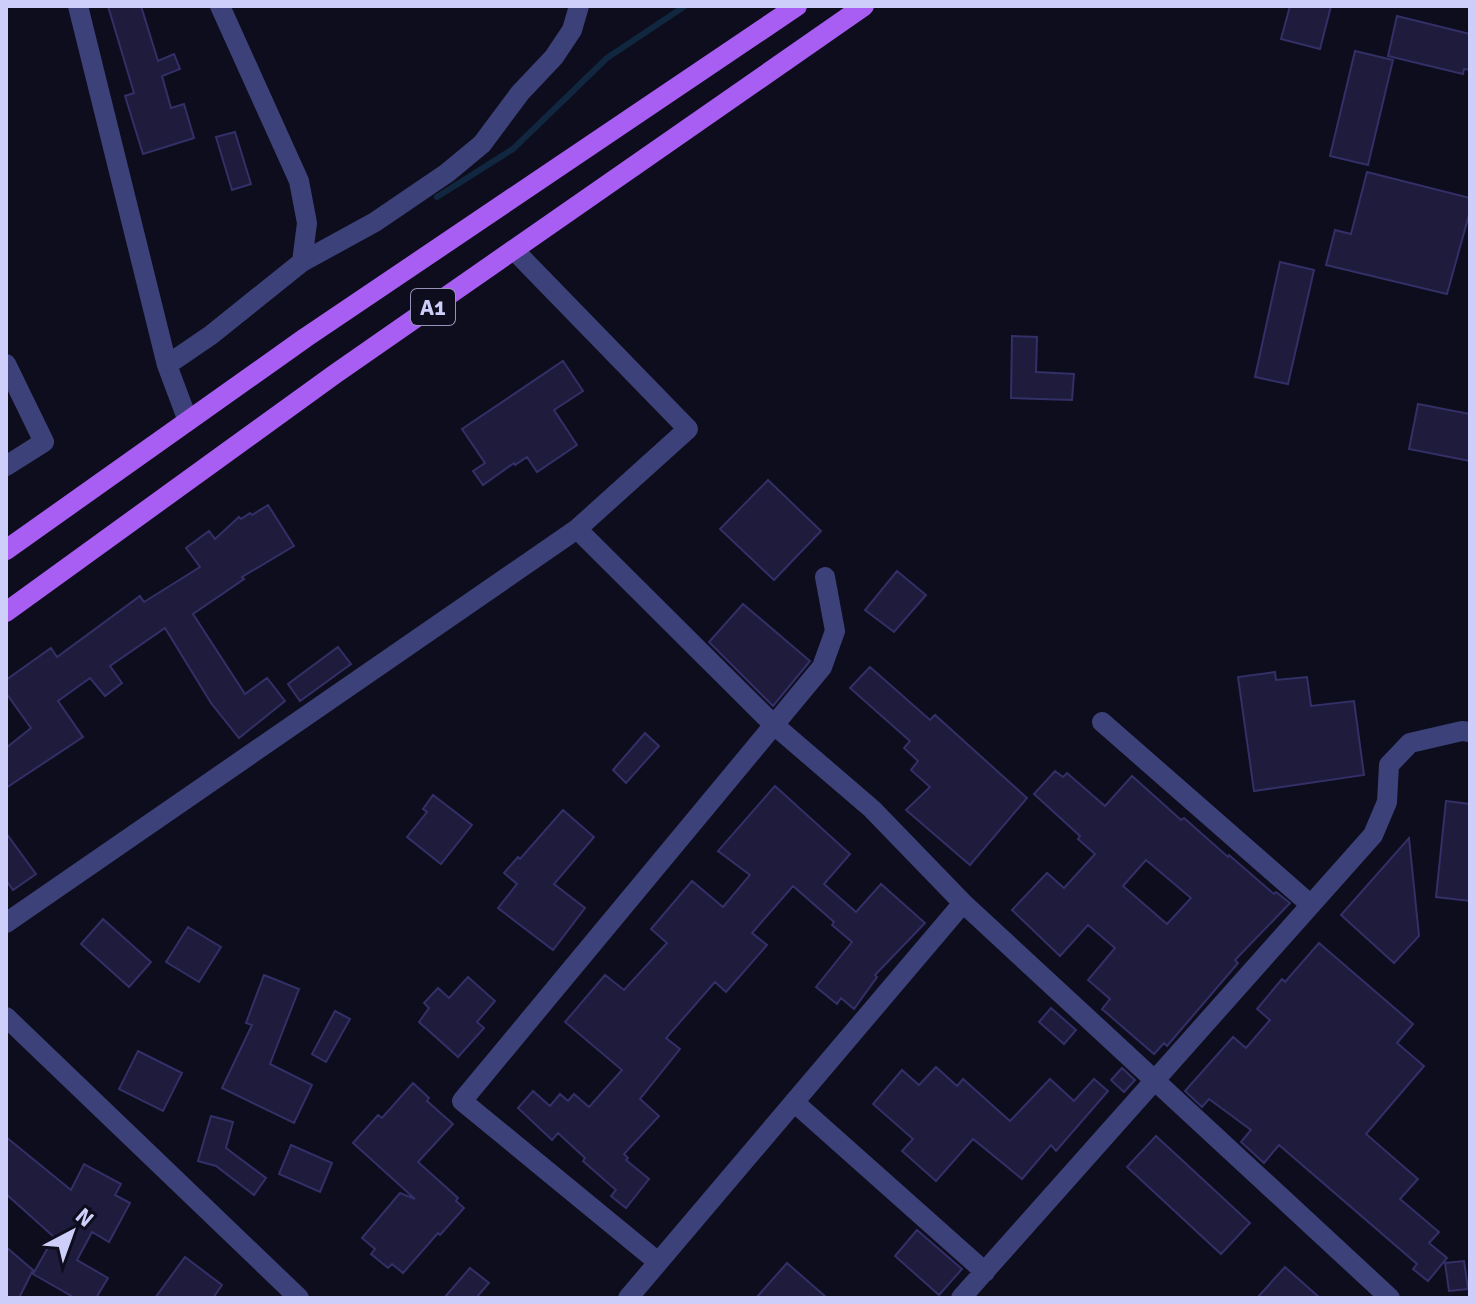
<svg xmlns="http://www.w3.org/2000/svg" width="1476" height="1304" viewBox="0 0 1476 1304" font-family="Signika,sans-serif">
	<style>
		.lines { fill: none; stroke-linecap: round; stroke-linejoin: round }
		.stream { stroke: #10273f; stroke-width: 6 }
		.building { fill: #1e1b3d; stroke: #332f67; stroke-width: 2; fill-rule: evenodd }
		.minor { stroke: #3c4279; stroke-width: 20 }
		.major { stroke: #a85ef2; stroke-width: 20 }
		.labels { text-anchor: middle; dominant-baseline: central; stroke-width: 7; stroke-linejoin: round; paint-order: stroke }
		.shield { fill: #0e0d1d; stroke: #9494b8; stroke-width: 2 }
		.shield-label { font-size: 22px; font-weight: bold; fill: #cecefb }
	</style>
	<rect width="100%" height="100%" fill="#0e0d1d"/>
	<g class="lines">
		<path class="stream" d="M 437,197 L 513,149 L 607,58 L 685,6"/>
	</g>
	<path class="building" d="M 108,6 L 141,6 L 158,61 L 174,54 L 180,69 L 162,76 L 171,108 L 184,104 L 194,138 L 143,154 L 125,96 L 134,93 Z
		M 1290,6 L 1331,6 L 1320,49 L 1281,39 Z
		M 1397,16 L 1470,34 L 1470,70 L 1464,69 L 1463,74 L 1388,56 Z
		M 1355,51 L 1393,60 L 1368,165 L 1330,156 Z
		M 235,132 L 251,184 L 232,190 L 216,137 Z
		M 1367,172 L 1470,198 L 1470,211 L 1447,294 L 1326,265 L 1335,230 L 1351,234 Z
		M 1280,262 L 1314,270 L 1288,384 L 1255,377 Z
		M 1012,336 L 1037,337 L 1036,372 L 1074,374 L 1072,400 L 1011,398 Z
		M 563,361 L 583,391 L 554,410 L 577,445 L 537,472 L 527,457 L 515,465 L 514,463 L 483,485 L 473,471 L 485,463 L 462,429 Z
		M 1418,404 L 1470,414 L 1470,461 L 1409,449 Z
		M 768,480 L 821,531 L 774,580 L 720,529 Z
		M 268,505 L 294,546 L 242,577 L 244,579 L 193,614 L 245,694 L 267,678 L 285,701 L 239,738 L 211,703 L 165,628 L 110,666 L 122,683 L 105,696 L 90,678 L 58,701 L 83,737 L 6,788 L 6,748 L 31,728 L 6,693 L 6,680 L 51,648 L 57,657 L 140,596 L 144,602 L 200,567 L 186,548 L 209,531 L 215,539 L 239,517 L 241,519 L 250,513 L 252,515 Z
		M 897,571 L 926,595 L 894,632 L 865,610 Z
		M 743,604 L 810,661 L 773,706 L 709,642 Z
		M 338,647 L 351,664 L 300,701 L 288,684 Z
		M 870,667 L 930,720 L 935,715 L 1027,798 L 970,865 L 906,810 L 930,787 L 911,770 L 918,761 L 904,748 L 910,741 L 850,688 Z
		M 1275,672 L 1276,680 L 1307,677 L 1311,706 L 1354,701 L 1364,775 L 1254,791 L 1238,677 Z
		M 645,733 L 659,746 L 626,783 L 613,770 Z
		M 1055,771 L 1063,777 L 1067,773 L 1105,806 L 1132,776 L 1181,820 L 1184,818 L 1228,857 L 1229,855 L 1274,894 L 1276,892 L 1290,903 L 1235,960 L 1238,963 L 1167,1046 L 1164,1043 L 1154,1054 L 1102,1009 L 1110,999 L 1088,980 L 1115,948 L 1088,925 L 1060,956 L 1012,910 L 1047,873 L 1064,888 L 1095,854 L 1078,839 L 1080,836 L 1034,794 ZM 1146,860 L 1191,898 L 1167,924 L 1123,886 Z
		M 775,786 L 850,854 L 824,884 L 856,912 L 881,884 L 925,923 L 875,975 L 877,977 L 854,1009 L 841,998 L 837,1004 L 816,987 L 852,942 L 832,925 L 834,922 L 793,886 L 752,933 L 767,945 L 726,992 L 715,982 L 666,1038 L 680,1049 L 640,1099 L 659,1116 L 624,1154 L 628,1158 L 626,1160 L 649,1179 L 626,1208 L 611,1196 L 616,1190 L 583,1161 L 585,1158 L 558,1133 L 552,1140 L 518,1108 L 533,1091 L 550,1106 L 560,1094 L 568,1101 L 574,1094 L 589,1107 L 622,1070 L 565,1022 L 605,975 L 624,990 L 667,943 L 651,929 L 692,881 L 723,907 L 750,875 L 718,851 Z
		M 433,795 L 472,825 L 441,864 L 407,837 L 427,812 L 423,809 Z
		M 1446,801 L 1470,804 L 1470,901 L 1436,897 Z
		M 563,810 L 594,837 L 554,884 L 585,908 L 553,950 L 498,908 L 517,884 L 504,873 L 518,857 L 520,859 Z
		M 6,833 L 36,874 L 13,890 L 6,880 Z
		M 1409,838 L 1419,936 L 1394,963 L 1341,915 Z
		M 103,919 L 151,962 L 129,987 L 81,944 Z
		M 188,927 L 221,947 L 199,982 L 166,962 Z
		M 1319,943 L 1413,1024 L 1397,1043 L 1424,1066 L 1366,1134 L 1418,1179 L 1400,1199 L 1439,1232 L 1429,1243 L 1447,1258 L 1428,1281 L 1413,1269 L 1417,1264 L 1279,1145 L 1264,1163 L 1241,1142 L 1251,1130 L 1209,1099 L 1202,1107 L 1185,1091 L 1233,1037 L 1246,1048 L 1270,1020 L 1257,1009 L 1282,979 L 1285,982 Z
		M 264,975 L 299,989 L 270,1064 L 312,1085 L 294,1123 L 222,1088 L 252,1025 L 246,1023 Z
		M 468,977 L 495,1001 L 477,1022 L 484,1028 L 458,1057 L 419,1022 L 429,1008 L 424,1003 L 438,988 L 449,998 Z
		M 1051,1008 L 1076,1030 L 1064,1044 L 1039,1022 Z
		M 335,1011 L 350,1019 L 326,1062 L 312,1054 Z
		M 138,1051 L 182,1073 L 163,1111 L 119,1089 Z
		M 936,1067 L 957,1086 L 963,1079 L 1010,1121 L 1050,1079 L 1074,1101 L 1094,1079 L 1108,1091 L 1056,1151 L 1051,1145 L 1022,1179 L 973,1139 L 936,1181 L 902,1151 L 913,1139 L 873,1104 L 902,1070 L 919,1085 Z
		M 1122,1068 L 1135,1080 L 1124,1092 L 1111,1080 Z
		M 413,1083 L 429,1098 L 427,1101 L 453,1124 L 418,1162 L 458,1198 L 456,1201 L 464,1208 L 440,1235 L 438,1233 L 403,1273 L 392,1264 L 388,1268 L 371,1254 L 375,1249 L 362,1238 L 400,1193 L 415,1199 L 353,1143 L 378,1115 L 382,1118 Z
		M 211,1116 L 233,1122 L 226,1148 L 266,1178 L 254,1195 L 216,1166 L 198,1161 Z
		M 1156,1136 L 1250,1223 L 1221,1254 L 1127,1167 Z
		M 6,1137 L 71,1190 L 84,1164 L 121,1184 L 115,1195 L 130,1203 L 109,1242 L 92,1232 L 77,1260 L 108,1278 L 96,1298 L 75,1298 L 33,1274 L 54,1237 L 6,1194 Z
		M 291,1145 L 332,1163 L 320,1192 L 279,1174 Z
		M 917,1230 L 962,1269 L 939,1295 L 895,1256 Z
		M 6,1247 L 33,1270 L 19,1298 L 6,1298 Z
		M 185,1257 L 222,1285 L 213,1298 L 155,1298 Z
		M 1464,1261 L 1468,1289 L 1449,1291 L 1445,1263 Z
		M 787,1263 L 827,1298 L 756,1298 Z
		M 1285,1267 L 1320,1298 L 1257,1298 Z
		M 470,1268 L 489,1283 L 476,1298 L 444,1298 Z"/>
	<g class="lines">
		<path class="minor" d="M 78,6 L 167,365 L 188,421
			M 220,6 L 299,181 L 307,223 L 302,262
			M 6,364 L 44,442 L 6,466
			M 167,365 L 211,335 L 302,262 L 375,222 L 447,173 L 482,144 L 520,93 L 554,57 L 572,30 L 579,6
			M 577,529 L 773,724 L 872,809 L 963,903 L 1390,1298
			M 1102,722 L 1311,905
			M 6,923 L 577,529 L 688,429 L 515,251
			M 6,1017 L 299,1298
			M 794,1102 L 985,1272
			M 658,1262 L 462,1101 L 822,667 L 835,631 L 825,577
			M 628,1298 L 963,903
			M 961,1298 L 1373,835 L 1387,802 L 1389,765 L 1410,743 L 1462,731 L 1470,732"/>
		<path class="major" d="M 6,550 L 305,338 L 797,6
			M 6,612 L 335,374 L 864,6"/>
	</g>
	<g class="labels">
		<rect class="shield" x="411" y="289" width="44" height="36" rx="6"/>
		<g class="shield-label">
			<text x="433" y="307">A1</text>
		</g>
	</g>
	<rect width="1476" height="1304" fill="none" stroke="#cecefb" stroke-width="16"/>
	<g transform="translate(72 1232) rotate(41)" stroke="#0e0d1d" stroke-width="6" paint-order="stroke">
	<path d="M0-6L14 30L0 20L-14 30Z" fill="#cecefb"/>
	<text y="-12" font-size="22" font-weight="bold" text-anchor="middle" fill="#cecefb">N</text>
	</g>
</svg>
